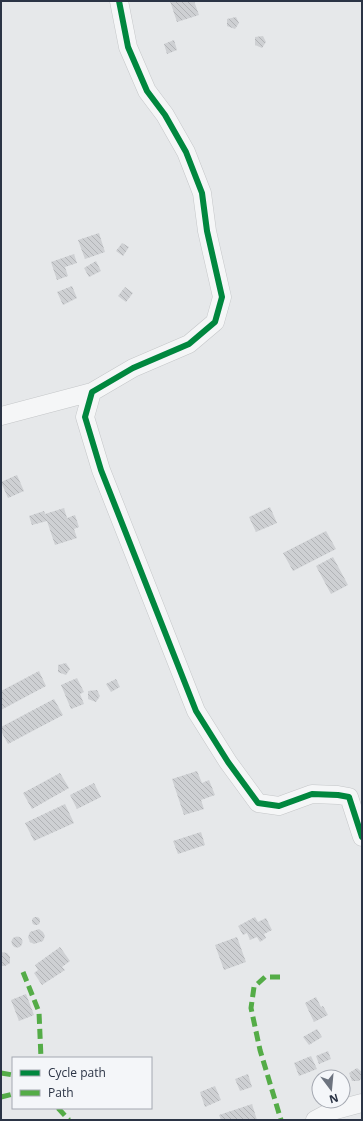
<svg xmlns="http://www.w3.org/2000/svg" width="363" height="1121" viewBox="0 0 363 1121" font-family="'Open Sans',sans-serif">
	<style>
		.building { fill: url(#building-back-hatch) }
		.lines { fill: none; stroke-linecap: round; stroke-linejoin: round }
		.minor-casing { stroke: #c4c6c8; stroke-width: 19 }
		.minor { stroke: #f5f6f7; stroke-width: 18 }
		.quiet { stroke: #54ac47; stroke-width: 5; stroke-dasharray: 10 5; stroke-linecap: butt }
		.cycleway-casing { stroke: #f4f6f9; stroke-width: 8 }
		.cycleway { stroke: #00873e; stroke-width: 6 }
	</style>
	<defs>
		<pattern id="building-back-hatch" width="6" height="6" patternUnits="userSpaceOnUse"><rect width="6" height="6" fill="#ced0d3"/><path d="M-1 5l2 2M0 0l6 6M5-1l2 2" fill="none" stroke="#b1b3b6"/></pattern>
	</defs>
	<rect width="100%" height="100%" fill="#e6e8ea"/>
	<path class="building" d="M 170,1 L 194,1 L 199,15 L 177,22 Z
		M 236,17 L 239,23 L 235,29 L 227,26 L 227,19 Z
		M 263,36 L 266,42 L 262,48 L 255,45 L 255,37 Z
		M 174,40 L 177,50 L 167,54 L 164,44 Z
		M 99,233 L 105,252 L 85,259 L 78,240 Z
		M 122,243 L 129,247 L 123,256 L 116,251 Z
		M 74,254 L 77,263 L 65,267 L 68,276 L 57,280 L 51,262 Z
		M 96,261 L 101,271 L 89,277 L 84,268 Z
		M 72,286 L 77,298 L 63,305 L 57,292 Z
		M 125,287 L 133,293 L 126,302 L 118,296 Z
		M 17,475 L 24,491 L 8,498 L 1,482 Z
		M 270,507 L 277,523 L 256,532 L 249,517 Z
		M 64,508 L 67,518 L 75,515 L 79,527 L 74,529 L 77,538 L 55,545 L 47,521 L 32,525 L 29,516 L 44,511 L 45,514 Z
		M 326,531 L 336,549 L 293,571 L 283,553 Z
		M 333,557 L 348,585 L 331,594 L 316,566 Z
		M 66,663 L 70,669 L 66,675 L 58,672 L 58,665 Z
		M 39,671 L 46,686 L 1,710 L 1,691 Z
		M 77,678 L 84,692 L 80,694 L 84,704 L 71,709 L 61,685 Z
		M 116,679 L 120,687 L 111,692 L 106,684 Z
		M 97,690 L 100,696 L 96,702 L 88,699 L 88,691 Z
		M 54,699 L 63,715 L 8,744 L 1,731 L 1,727 Z
		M 197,771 L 202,783 L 209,780 L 215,795 L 201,800 L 204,809 L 184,815 L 172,779 Z
		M 60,773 L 69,788 L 32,809 L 23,793 Z
		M 94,783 L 101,797 L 77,809 L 70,795 Z
		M 65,804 L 74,823 L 34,841 L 25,823 Z
		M 201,832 L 205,845 L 178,854 L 173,841 Z
		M32 921a4 4 0 1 1 8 0a4 4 0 1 1-8 0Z
		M 255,917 L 258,922 L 266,918 L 272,930 L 264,934 L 266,938 L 260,942 L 257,937 L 250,940 L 247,933 L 243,935 L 238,926 Z
		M 39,929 L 43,932 L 45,936 L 43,941 L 34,944 L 30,942 L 28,937 L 30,932 Z
		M11.5 942a5.5 5.5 0 1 1 11 0a5.5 5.5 0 1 1-11 0Z
		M 237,937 L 246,962 L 224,970 L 215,945 Z
		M 60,947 L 70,961 L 62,967 L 65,970 L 42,985 L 34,973 L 38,970 L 35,965 Z
		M 1,952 L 7,953 L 10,957 L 10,963 L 5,966 L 1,966 Z
		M 26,994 L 34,1015 L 19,1021 L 11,1000 Z
		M 316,997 L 321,1007 L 323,1006 L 328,1015 L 314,1022 L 305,1003 Z
		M 317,1029 L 322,1037 L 309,1045 L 303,1037 Z
		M 328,1051 L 331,1059 L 319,1064 L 316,1056 Z
		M 311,1056 L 317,1069 L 299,1076 L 294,1063 Z
		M 357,1068 L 362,1072 L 362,1078 L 359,1081 L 352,1081 L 349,1073 Z
		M 248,1074 L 252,1087 L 240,1091 L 235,1079 Z
		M 215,1086 L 221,1100 L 205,1107 L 200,1092 Z
		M 252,1104 L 257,1120 L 221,1120 L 219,1115 Z"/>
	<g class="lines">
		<defs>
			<path id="minor" d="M 119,1 L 128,47 L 147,91 L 165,115 L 186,152 L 202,193 L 207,231 L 222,297 L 215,322 L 189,344 L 133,368 L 92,392 L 85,417 L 101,470 L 196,711 L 228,762 L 258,803 L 279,806 L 312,794 L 338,795 L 349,797 L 362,837
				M 1,416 L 92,392
				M 315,1120 L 332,1111 L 362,1103"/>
		</defs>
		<use href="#minor" class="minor-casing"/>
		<use href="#minor" class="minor"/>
		<path class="quiet" d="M 23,972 L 39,1012 L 41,1058
			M 280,977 L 265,977 L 254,987 L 251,1008 L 260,1050 L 281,1120
			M 1,1073 L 13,1075
			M 1,1097 L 13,1094
			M 58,1108 L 69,1120"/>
		<defs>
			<path id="cycleway" d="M 119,1 L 128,47 L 147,91 L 165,115 L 186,152 L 202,193 L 207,231 L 222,297 L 215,322 L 189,344 L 133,368 L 92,392 L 85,417 L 101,470 L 196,711 L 228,762 L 258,803 L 279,806 L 312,794 L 338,795 L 349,797 L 362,837"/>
		</defs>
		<use href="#cycleway" class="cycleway-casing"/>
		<use href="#cycleway" class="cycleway"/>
	</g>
	<rect width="363" height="1121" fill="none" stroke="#2b3445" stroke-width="4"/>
	<rect x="12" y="1057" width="140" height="52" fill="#f4f6f9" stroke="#a4a8b1"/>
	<rect x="20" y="1070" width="20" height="6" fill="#00873e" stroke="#a4a8b1"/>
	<text x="48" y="1077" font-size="12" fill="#2b3445">Cycle path</text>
	<rect x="20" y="1090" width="20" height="6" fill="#54ac47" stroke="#a4a8b1"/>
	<text x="48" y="1097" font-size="12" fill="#2b3445">Path</text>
	<g transform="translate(331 1089) rotate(164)"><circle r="19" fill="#f4f6f9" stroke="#a4a8b1"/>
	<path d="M0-3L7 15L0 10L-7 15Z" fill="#6c737f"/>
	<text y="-6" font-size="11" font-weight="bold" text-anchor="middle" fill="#2b3445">N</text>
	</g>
</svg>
